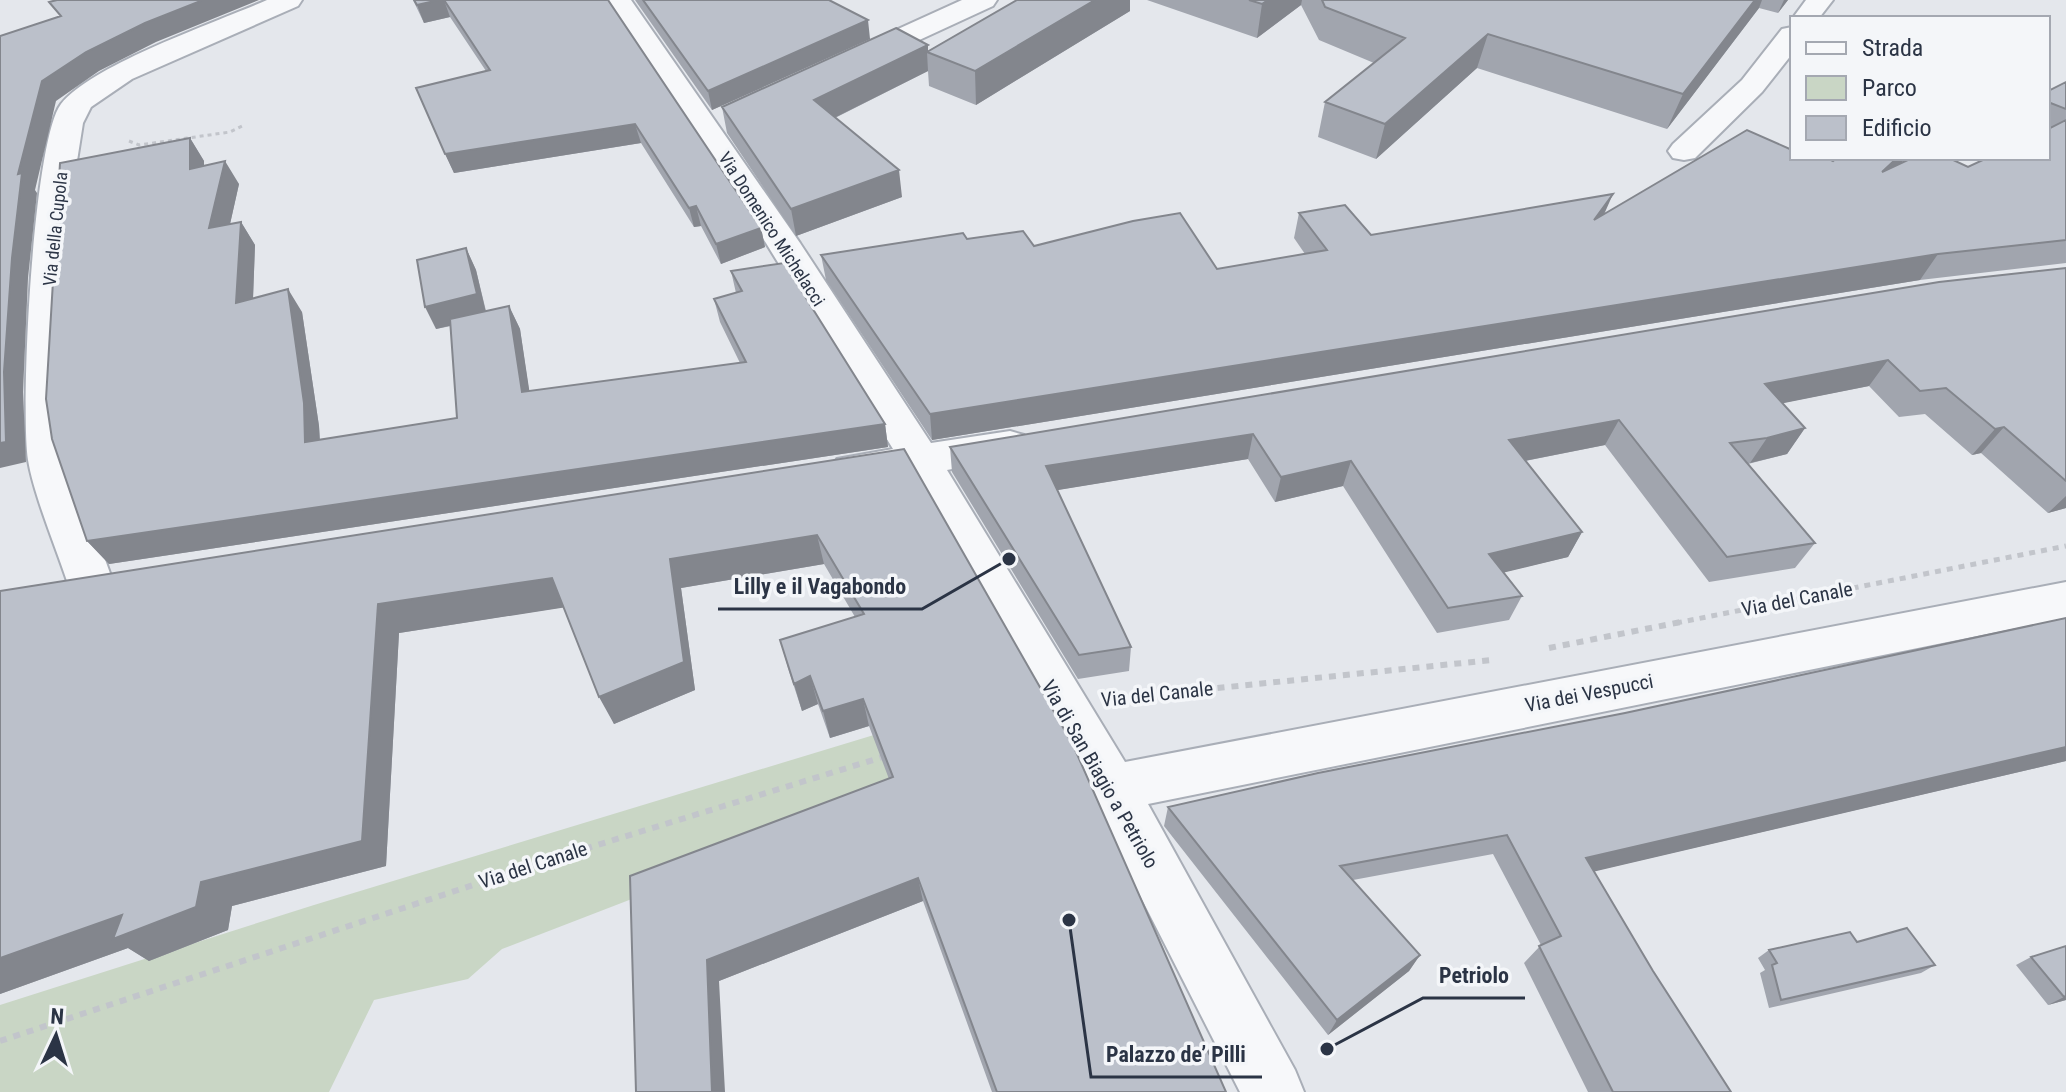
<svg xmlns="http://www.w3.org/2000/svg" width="2066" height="1092" viewBox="0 0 2066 1092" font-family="'Roboto Condensed',sans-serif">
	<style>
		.green { fill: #c9d6c5 }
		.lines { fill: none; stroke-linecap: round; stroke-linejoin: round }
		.minor-casing { stroke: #a9aeb7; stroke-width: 4 }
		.path-far2 { stroke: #c2c5cb; stroke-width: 3; stroke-dasharray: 4 4; stroke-linecap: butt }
		.path-far1 { stroke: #c2c5cb; stroke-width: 5; stroke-dasharray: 6 6; stroke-linecap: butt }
		.path { stroke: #c2c5cb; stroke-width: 6; stroke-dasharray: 7 7; stroke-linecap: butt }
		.minor { fill: #f7f8fa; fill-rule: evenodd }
		.wall { fill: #a1a5ae }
		.shaded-wall { fill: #83868d }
		.building { fill: #bbc0ca; stroke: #83868d; stroke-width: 2 }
		.labels { text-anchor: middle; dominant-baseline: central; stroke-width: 7; stroke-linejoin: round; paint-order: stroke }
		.far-street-label { font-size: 18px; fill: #2b3445; stroke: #f4f6f9 }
		.street-label { font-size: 20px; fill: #2b3445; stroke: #f4f6f9 }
		.leader { fill: none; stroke: #2b3445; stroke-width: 3 }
		.callout-dot { fill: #2b3445; stroke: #f4f6f9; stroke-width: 3 }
		.callout-label { font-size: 22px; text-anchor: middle; font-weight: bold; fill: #2b3445; stroke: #f4f6f9; stroke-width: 7; stroke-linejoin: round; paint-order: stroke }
	</style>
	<rect width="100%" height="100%" fill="#e4e7ec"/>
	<path class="green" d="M 1022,690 L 1041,741 L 502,949 L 468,979 L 374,1000 L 329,1092 L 0,1092 L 0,1005 L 314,905 Z"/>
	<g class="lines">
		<defs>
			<path id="minor" d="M 267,0 L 302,0 L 298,6 L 132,79 L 91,107 L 83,123 L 71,199 L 64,422 L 70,463 L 115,587 L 108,600 L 92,605 L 76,600 L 69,587 C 57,550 34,496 28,460 C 20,407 33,140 61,104 C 93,64 217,22 267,0 Z
				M 605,0 L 631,0 L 800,243 L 931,443 L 1010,431 L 1024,435 L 1030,445 L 1024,455 L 947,470 L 1125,762 L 2066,582 L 2066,618 L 1148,804 L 1295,1070 L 1304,1092 L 1240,1092 L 1094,805 L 909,476 L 852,485 L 837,481 L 831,470 L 837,459 L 893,449 L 766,243 Z
				M 962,0 L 997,0 L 993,6 L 863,66 L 853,69 L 843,66 L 839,60 L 843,54 Z
				M 1806,0 L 1833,0 L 1819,18 L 1792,19 Z
				M 1792,27 L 1792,54 L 1762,92 L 1695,158 L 1684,160 L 1673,158 L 1668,151 L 1673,144 L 1742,80 L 1782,29 Z"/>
		</defs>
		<use href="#minor" class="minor-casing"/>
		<path class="path-far2" d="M 129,141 L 139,145 L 230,132 L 242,126"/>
		<path class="path-far1" d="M 1676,623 L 2066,546"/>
		<path class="path" d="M 1549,648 L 1686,621
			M 1120,698 L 1492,660
			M 0,1041 L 552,859 L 886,756"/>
		<use href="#minor" class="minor"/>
	</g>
	<path class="wall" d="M 413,0 L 608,0 L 761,228 L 765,247 L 721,264 L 701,226 L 694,227 L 641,143 L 454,173 L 416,88 L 486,71 L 450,17 L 424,23 Z
		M 635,0 L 829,0 L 870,39 L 712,110 Z
		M 1017,0 L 1130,0 L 1130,11 L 976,105 L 929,86 L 928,71 L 835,118 L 902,197 L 796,236 L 727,133 L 722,107 L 928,45 L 928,51 Z
		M 1147,0 L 1788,0 L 1778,13 L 1759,8 L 1667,129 L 1477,68 L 1376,159 L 1318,137 L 1325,102 L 1374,63 L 1319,40 L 1301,5 L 1257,38 Z
		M 2066,82 L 2066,263 L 1920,280 L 932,440 L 826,280 L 821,255 L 967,239 L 1217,269 L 1305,254 L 1294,238 L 1299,213 L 1371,235 L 1604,214 L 1792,158 L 1833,161 L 1837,158 L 1906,158 L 1900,164 L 1968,167 L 2048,158 L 2048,91 Z
		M 190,138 L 204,161 L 204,166 L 239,184 L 230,224 L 241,222 L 255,245 L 253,298 L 302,312 L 319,426 L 320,440 L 457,418 L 451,326 L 436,329 L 466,248 L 476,270 L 486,311 L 509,306 L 520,329 L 529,391 L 740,363 L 720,322 L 714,299 L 736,293 L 731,271 L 885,424 L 888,447 L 109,564 L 87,541 Z
		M 2066,268 L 2066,508 L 2048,513 L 1981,453 L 1972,455 L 1925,414 L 1899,417 L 1869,386 L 1782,403 L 1805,428 L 1787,454 L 1748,464 L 1815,543 L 1795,568 L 1709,582 L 1605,445 L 1525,461 L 1582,532 L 1568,557 L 1504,572 L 1522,596 L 1509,620 L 1437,633 L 1343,486 L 1275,502 L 1248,459 L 1057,490 L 1131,647 L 1129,671 L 1078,679 L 952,472 L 950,447 Z
		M 904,449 L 1226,1092 L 992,1092 L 923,901 L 719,981 L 630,876 L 889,779 L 869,726 L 830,738 L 818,704 L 802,711 L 788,668 L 780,640 L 855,617 L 824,564 L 681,588 L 695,690 L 614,724 L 564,607 L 399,633 L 386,866 L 232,906 L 228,930 L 149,961 L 128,948 L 0,994 L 0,591 Z
		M 2066,618 L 2066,761 L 1594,871 L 1653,971 L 1731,1092 L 1588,1092 L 1524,963 L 1541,945 L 1493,854 L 1353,880 L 1420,955 L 1409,971 L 1328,1035 L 1164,826 L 1168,807 L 1625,713 Z
		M 1857,942 L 1935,965 L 1921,973 L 1769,1008 L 1760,973 L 1765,970 L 1758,958 L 1769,950 Z
		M 2031,957 L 2066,1000 L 2048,1005 L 2016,965 Z"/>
	<path class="shaded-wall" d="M 203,0 L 259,0 L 156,42 L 99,71 L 56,101 L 35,190 L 37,193 L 28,278 L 23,392 L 26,462 L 0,468 L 0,443 L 4,372 L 18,174 L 42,81 L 86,52 L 145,23 Z
		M 439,0 L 444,0 L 450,17 L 424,23 L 417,5 Z
		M 1095,0 L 1130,0 L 1130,11 L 976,105 L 975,71 Z
		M 1268,0 L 1302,0 L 1301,5 L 1257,38 L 1262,4 Z
		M 1755,0 L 1762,0 L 1759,8 L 1667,129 L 1683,94 Z
		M 1784,0 L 1788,0 L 1778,13 Z
		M 868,20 L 870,39 L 712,110 L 708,91 Z
		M 1488,34 L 1477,68 L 1376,159 L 1385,124 Z
		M 928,45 L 928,52 L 927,52 L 928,71 L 818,126 L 814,100 Z
		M 635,124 L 641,143 L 454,173 L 445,154 Z
		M 190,138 L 204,161 L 204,191 L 190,169 Z
		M 1897,158 L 1906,158 L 1866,198 L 1882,172 Z
		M 225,161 L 239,184 L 224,251 L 209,228 Z
		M 899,170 L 902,197 L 796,236 L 791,209 Z
		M 1613,194 L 1602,219 L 1594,220 Z
		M 696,206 L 701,226 L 694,227 L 689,208 Z
		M 241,222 L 255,245 L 252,326 L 236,303 Z
		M 761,228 L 765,247 L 721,264 L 716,244 Z
		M 466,248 L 476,270 L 487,317 L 436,329 L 425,307 Z
		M 1938,254 L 1920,280 L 932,440 L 930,414 Z
		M 288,289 L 302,312 L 319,426 L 321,465 L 305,442 Z
		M 509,306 L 520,329 L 533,415 L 522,392 Z
		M 1888,360 L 1869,386 L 1749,410 L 1765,384 Z
		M 1619,420 L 1605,445 L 1498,466 L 1509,440 Z
		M 885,424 L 888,447 L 109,564 L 87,541 Z
		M 2004,427 L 1981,453 L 1972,455 L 1995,429 Z
		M 1805,428 L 1787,454 L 1750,463 L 1767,438 Z
		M 1253,434 L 1248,459 L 1046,492 L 1046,466 Z
		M 1351,461 L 1343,486 L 1275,502 L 1281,477 Z
		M 2066,496 L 2066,508 L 2048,513 Z
		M 1582,532 L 1568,557 L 1477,579 L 1489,554 Z
		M 817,535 L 824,564 L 681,588 L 695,690 L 614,724 L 599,697 L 670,559 Z
		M 552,578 L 567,607 L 399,633 L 386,866 L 232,906 L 228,930 L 149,961 L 128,948 L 0,994 L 0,958 L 201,882 L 378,604 Z
		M 810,676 L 818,704 L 802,711 L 794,684 Z
		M 863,699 L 869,726 L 830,738 L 823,711 Z
		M 2066,747 L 2066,761 L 1571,877 L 1586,858 Z
		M 918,878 L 923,901 L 719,981 L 725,1092 L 712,1092 L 707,960 Z
		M 1420,955 L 1409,971 L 1328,1035 L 1337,1020 Z
		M 2066,996 L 2066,1000 L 2048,1005 Z"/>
	<path class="building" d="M 57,0 L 203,0 L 145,23 L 86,52 L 42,81 L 18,174 L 22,173 L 12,258 L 4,372 L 6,442 L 0,443 L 0,36 L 61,16 L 49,2 Z
		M 414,0 L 439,0 L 417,5 Z
		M 444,0 L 608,0 L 761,228 L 716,244 L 696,206 L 689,208 L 635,124 L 445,154 L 416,88 L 490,70 Z
		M 643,0 L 829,0 L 868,20 L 708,91 Z
		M 1017,0 L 1095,0 L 975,71 L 927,52 Z
		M 1249,0 L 1268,0 L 1262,4 Z
		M 1322,0 L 1755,0 L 1683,94 L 1488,34 L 1385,124 L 1325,102 L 1405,38 L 1325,7 Z
		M 896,28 L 928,45 L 814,100 L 899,170 L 791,209 L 722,107 Z
		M 2066,82 L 2066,109 L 2048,102 L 2048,91 Z
		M 2066,120 L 2066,240 L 1938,254 L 930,414 L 821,255 L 963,233 L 967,239 L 1023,231 L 1034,246 L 1133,221 L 1180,213 L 1217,269 L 1327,250 L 1299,213 L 1345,205 L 1371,235 L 1613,194 L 1594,220 L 1747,130 L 1792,150 L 1792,158 L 1827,158 L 1833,161 L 1837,158 L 1897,158 L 1882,172 L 1912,158 L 1949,158 L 1968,167 L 1987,158 L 2048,158 L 2048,129 Z
		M 190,138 L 190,169 L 225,161 L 209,228 L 241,222 L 236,303 L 288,289 L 304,403 L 305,442 L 457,418 L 450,319 L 509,306 L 522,392 L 746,362 L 714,299 L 742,291 L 731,271 L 784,263 L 885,424 L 87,541 L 52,439 L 46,399 L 60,163 Z
		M 466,248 L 477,294 L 425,307 L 417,260 Z
		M 2066,268 L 2066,481 L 2004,427 L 1995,429 L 1946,388 L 1920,391 L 1888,360 L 1765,384 L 1805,428 L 1767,438 L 1730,443 L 1815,543 L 1727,557 L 1619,420 L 1509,440 L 1582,532 L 1489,554 L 1522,596 L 1448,608 L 1351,461 L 1281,477 L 1253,434 L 1046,466 L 1131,647 L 1079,655 L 950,447 L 1939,282 Z
		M 904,449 L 1073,745 L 1226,1092 L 997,1092 L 918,878 L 707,960 L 712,1092 L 636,1092 L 630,876 L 893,777 L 863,699 L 823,711 L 810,676 L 794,684 L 780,640 L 864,614 L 817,535 L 670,559 L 684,662 L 599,697 L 552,578 L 378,604 L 362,841 L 201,882 L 196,907 L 113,939 L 122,915 L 0,958 L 0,591 Z
		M 2066,618 L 2066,747 L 1586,858 L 1653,971 L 1731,1092 L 1613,1092 L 1539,946 L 1561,936 L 1507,835 L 1340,866 L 1420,955 L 1337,1020 L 1168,807 L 1318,773 L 1625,713 Z
		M 1907,928 L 1935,965 L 1781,1000 L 1772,965 L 1777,963 L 1769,950 L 1850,932 L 1857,942 Z
		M 2066,946 L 2066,996 L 2064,997 L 2031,957 Z"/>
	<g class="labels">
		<g class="far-street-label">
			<text transform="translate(55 229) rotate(-84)">Via della Cupola</text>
			<text transform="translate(772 229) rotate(57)">Via Domenico Michelacci</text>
		</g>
		<g class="street-label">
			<text transform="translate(1797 599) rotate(-11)">Via del Canale</text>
			<text transform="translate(1589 693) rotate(-11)">Via dei Vespucci</text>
			<text transform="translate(1157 694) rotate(-6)">Via del Canale</text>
			<text transform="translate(1100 774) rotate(60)">Via di San Biagio a Petriolo</text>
			<text transform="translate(533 865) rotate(-18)">Via del Canale</text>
		</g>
	</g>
	<path class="leader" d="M1009 559L922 609H718M1327 1049L1423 998H1525M1069 920L1091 1077H1262"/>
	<g class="callout-dot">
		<circle cx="1009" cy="559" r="8"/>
		<circle cx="1327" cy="1049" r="8"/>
		<circle cx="1069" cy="920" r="8"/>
	</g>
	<g class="callout-label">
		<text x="820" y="594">Lilly e il Vagabondo</text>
		<text x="1474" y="983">Petriolo</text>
		<text x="1176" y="1062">Palazzo de’ Pilli</text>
	</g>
	<rect x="1790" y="16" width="260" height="144" fill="#f4f6f9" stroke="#a4a8b1" stroke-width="2"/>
	<rect x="1806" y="42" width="40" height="12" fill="#f7f8fa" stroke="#a4a8b1" stroke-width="2"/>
	<text x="1862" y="56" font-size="24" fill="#2b3445">Strada</text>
	<rect x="1806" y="76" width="40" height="24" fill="#c9d6c5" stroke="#a4a8b1" stroke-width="2"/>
	<text x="1862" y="96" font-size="24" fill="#2b3445">Parco</text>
	<rect x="1806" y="116" width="40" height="24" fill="#bbc0ca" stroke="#a4a8b1" stroke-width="2"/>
	<text x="1862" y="136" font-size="24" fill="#2b3445">Edificio</text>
	<g transform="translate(56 1036) rotate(4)" stroke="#f4f6f9" stroke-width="6" paint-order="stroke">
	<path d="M0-6L14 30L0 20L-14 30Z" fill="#2b3445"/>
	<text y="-12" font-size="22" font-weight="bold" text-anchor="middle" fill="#2b3445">N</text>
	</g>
</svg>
